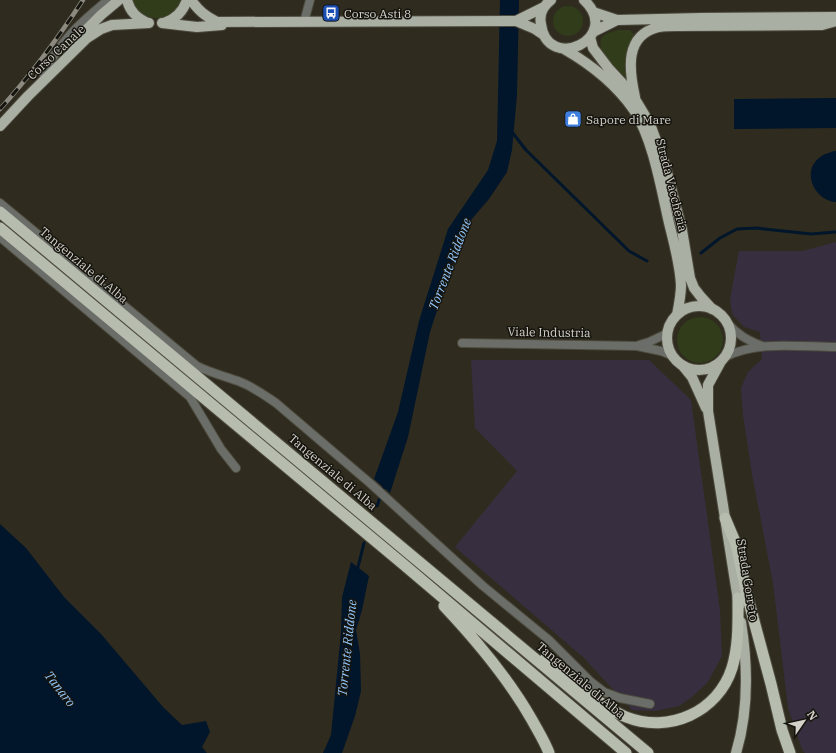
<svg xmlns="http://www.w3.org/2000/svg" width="836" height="753" viewBox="0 0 836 753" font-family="'IBM Plex Serif',serif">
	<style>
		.industrial { fill: #372f3f }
		.green { fill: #303c1a }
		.water { fill: #01152b }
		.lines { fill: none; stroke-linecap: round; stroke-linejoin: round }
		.stream { stroke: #01152b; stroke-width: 3 }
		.minor-casing { stroke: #4d4a3e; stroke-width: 10 }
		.tertiary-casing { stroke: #4d4a3e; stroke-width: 10 }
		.primary-casing { stroke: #4d4a3e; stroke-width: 12 }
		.trunk-casing { stroke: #4d4a3e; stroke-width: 13 }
		.minor { stroke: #6b6e68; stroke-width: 8 }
		.tertiary { stroke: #6b6e68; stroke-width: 8 }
		.primary { stroke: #aaafa3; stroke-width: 10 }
		.trunk { stroke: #b6bcae; stroke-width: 11 }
		.rail-casing { stroke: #8c8a80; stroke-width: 4.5 }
		.rail { stroke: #15140e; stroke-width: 3; stroke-dasharray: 9; stroke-linecap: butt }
		.labels { text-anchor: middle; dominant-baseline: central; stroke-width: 3; stroke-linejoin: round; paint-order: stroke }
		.poi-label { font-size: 12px; fill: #d3d1c9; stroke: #15140e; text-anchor: start }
		.street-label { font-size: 12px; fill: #d3d1c9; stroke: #15140e }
		.water-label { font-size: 13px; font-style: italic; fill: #91c6fc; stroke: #15140e }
	</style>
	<rect width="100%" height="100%" fill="#2f2c1f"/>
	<path class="industrial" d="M 836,242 L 836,753 L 805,753 L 802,749 L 788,708 L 773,583 L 752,474 L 743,415 L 741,388 L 748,372 L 762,359 L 760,332 L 744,327 L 732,314 L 730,299 L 739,251 L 803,251 Z
		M 471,360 L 649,360 L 691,400 L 720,610 L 722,656 L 708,682 L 692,697 L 679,706 L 655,711 L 632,710 L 584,658 L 455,547 L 517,471 L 475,428 Z"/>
	<path class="green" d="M 132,0 L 181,0 C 174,25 140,23 132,0 Z
		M553 21a15 15 0 1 1 30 0a15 15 0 1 1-30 0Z
		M 620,30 L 630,30 L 636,37 L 627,80 L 608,63 L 598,49 L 601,47 C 598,34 610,32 620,30 Z
		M677 340a23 23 0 1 1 46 0a23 23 0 1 1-46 0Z"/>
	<path class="water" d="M 500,0 L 519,0 L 517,95 L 512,150 L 507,172 L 489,199 L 471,220 L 460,240 L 430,332 L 408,437 L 390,493 L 374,479 L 398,412 L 419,321 L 448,229 L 488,170 L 497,141 Z
		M 836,98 L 836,128 L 734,129 L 734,99 Z
		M 834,151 L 836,151 L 836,202 C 815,201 801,172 819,158 C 823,154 829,153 834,151 Z
		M 0,524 L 26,548 L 64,597 L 101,634 L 163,707 L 182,725 L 206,721 L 210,732 L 202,747 L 207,753 L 0,753 Z
		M 351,562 L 369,576 L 362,610 L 356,630 L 360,654 L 361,691 L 355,716 L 342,753 L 323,753 L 331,735 L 341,632 L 342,597 Z"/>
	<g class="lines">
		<path class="stream" d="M 512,132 L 526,150 L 629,251 L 647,261
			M 701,253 L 720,238 L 737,229 L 756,228 L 811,234 L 836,232
			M 377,506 L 385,484
			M 357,571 L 364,543"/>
		<defs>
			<path id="minor" d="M 304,22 L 310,0
				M 0,203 L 197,366 C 211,373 224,376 238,381 C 252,386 264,395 276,403 L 371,484 L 483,586 L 549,640 L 591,682 L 604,692 L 620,698 L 650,704
				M 0,237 L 190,397 L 221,449 L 236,468
				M 462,343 L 637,346 L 661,351 L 673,356
				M 639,345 L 649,342 L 668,333"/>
			<path id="tertiary" d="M 44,75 C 58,42 81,22 108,0
				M 727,323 C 738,335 747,340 762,346
				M 725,357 C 757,340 801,347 836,347"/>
			<path id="primary" d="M 127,0 C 130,12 137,18 148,23
				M 191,0 C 199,11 205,16 217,22 L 516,21 L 535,29 L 544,35
				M 551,0 C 543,6 539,15 541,24 C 547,74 624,38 584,0
				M 593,12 L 617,20 L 702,18 L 836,17
				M 516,21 L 544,7
				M 162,23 L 197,27 L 222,25
				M 164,23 C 176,19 183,12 187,0
				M 593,32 L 617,20
				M 590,37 L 593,48 L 609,69 L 622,83 L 635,99 L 650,124 L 665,165 L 682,230 L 690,278 L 694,288 L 701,297 L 712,309
				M 71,45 L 101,15 L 119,0
				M 564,49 C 592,65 615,83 634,110 C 653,139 661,188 669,223 C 674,243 680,264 681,285 C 681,295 679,305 677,315
				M 635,97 C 629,70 624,35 659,27 C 664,26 671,26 677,26 L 822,25 L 836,21
				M 0,126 L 28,96 L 87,38 L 101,29 L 112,25 L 149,23
				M667 338a32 32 0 1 1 64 0a32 32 0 1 1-64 0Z
				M 720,363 L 708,385 L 708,411 L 739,606
				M 683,366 L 692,377 L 706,408
				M 736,753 C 749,710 748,666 741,622"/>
			<path id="trunk" d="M 0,212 L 648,753
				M 0,228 L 403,564 L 626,753
				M 725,518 L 736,544 L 747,595 L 771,684 L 782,730 L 790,753
				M 444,606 C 477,641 508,678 532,720 C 538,731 545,742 549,753
				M 545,659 C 572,678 595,704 626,717 C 669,734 718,712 732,668 C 739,645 738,622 738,598"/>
		</defs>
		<use href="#minor" class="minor-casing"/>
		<use href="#tertiary" class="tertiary-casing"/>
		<use href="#primary" class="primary-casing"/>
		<use href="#trunk" class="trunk-casing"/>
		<use href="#minor" class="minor"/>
		<use href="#tertiary" class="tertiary"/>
		<use href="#primary" class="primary"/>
		<use href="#trunk" class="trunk"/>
		<defs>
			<path id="rail" d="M 0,109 C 31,75 58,38 83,0"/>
		</defs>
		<use href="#rail" class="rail-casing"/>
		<use href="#rail" class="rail"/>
	</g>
	<defs>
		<symbol id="bus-square" viewBox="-11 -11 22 22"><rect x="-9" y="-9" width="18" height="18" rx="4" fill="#1a4fb4" stroke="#15140e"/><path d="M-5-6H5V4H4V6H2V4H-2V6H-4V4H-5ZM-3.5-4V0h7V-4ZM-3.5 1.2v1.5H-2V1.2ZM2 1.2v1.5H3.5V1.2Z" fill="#fff"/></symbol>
		<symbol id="shop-square" viewBox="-11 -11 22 22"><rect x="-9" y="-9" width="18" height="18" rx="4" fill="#3f7fe0" stroke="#15140e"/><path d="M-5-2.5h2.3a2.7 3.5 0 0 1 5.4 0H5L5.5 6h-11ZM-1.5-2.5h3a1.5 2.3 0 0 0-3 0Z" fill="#fff"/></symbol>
	</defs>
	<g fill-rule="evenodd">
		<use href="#bus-square" x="321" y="3" width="20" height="20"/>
		<use href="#shop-square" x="563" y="109" width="20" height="20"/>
	</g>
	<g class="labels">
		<g class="poi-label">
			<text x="344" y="13">Corso Asti 8</text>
			<text x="586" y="119">Sapore di Mare</text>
		</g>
		<g class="street-label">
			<text transform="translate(56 52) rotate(-43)">Corso Canale</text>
			<text transform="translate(672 185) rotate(76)">Strada Vaccheria</text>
			<text transform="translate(84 265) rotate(40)">Tangenziale di Alba</text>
			<text transform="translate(549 332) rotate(1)">Viale Industria</text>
			<text transform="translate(333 472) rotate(40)">Tangenziale di Alba</text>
			<text transform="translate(748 580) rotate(81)">Strada Gorreto</text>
			<text transform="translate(581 680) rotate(40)">Tangenziale di Alba</text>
		</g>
		<g class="water-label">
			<text transform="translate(450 264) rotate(-69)">Torrente Riddone</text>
			<text transform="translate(347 648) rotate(-84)">Torrente Riddone</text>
			<text transform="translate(60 689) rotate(52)">Tanaro</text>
		</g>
	</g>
	<g transform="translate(804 721) rotate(56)" stroke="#15140e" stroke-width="3" paint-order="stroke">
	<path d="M0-3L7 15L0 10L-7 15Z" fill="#d3d1c9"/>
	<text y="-6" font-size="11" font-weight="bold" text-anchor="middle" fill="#d3d1c9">N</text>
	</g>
</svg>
